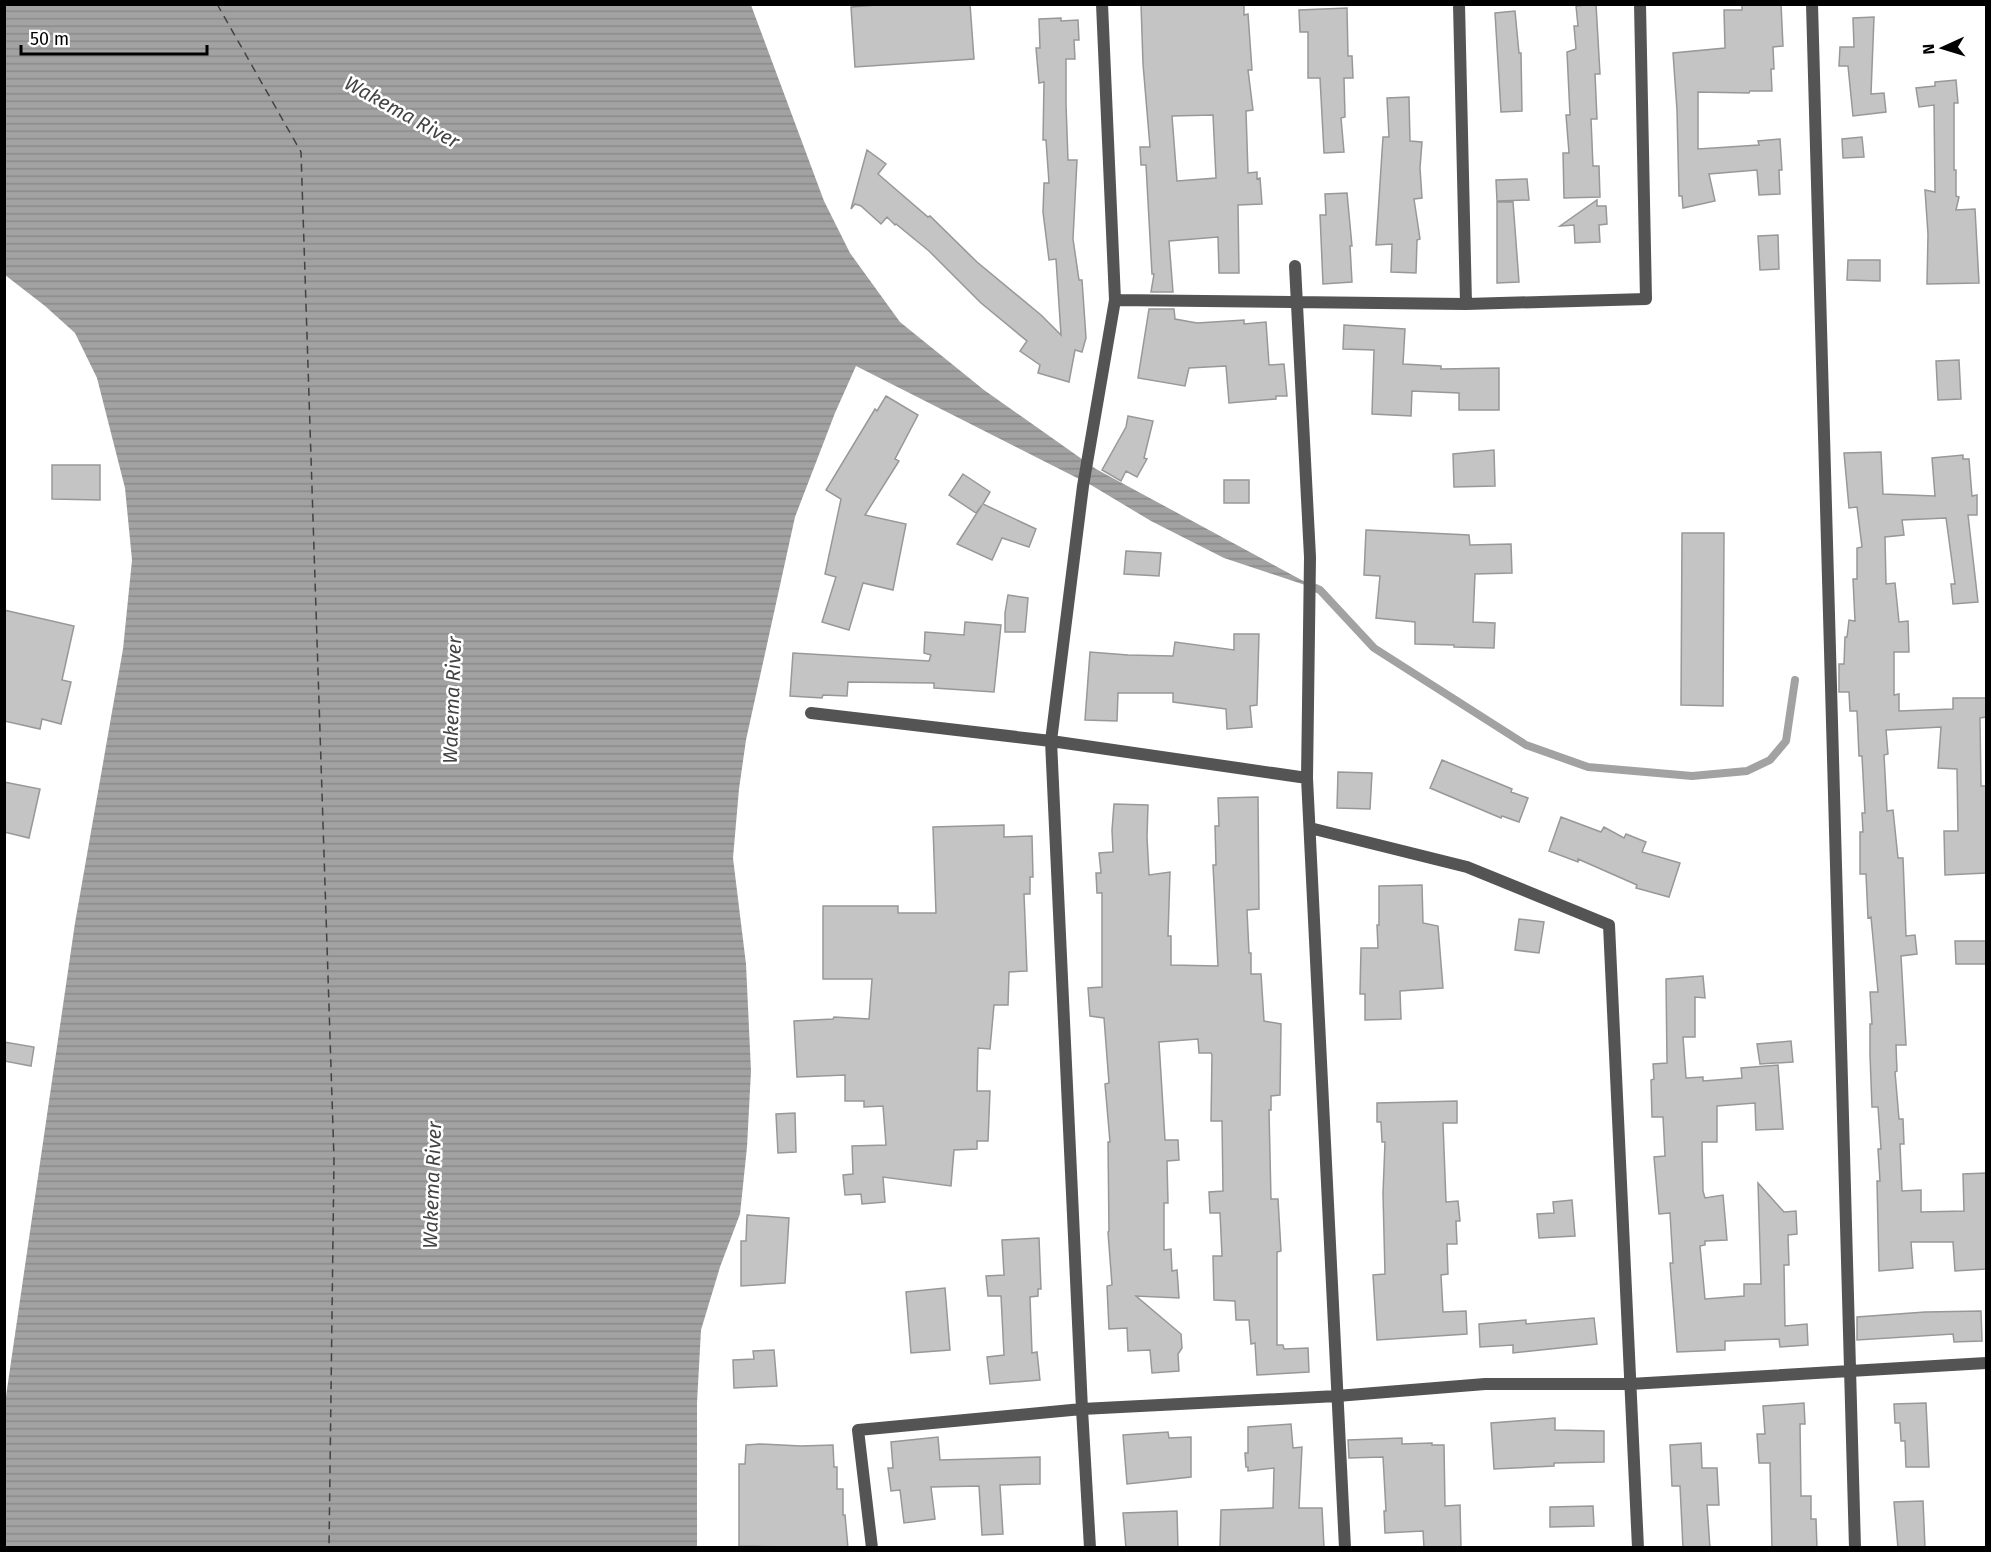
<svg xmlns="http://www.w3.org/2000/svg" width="1991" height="1552" viewBox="0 0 1991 1552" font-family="'Fira Sans',sans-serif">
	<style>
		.water { fill: url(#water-rules) }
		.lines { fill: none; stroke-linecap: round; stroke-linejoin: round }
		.stream { stroke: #a2a2a2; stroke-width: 8 }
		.ferry { stroke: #434343; stroke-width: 1.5; stroke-dasharray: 8 6; stroke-linecap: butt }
		.building { fill: #c4c4c4; stroke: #989898; stroke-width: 1.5; fill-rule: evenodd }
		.minor { stroke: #545454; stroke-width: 12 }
		.labels { text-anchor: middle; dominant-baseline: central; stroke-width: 5; stroke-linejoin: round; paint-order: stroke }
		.water-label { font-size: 20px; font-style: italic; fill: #434343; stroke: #fff }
	</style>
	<defs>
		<pattern id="water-rules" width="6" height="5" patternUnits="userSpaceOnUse" patternTransform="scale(1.5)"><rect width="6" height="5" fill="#a2a2a2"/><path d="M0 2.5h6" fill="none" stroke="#8a8a8a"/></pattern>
	</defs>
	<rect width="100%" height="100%" fill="#fff"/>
	<path class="water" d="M 5,5 L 751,5 L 824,201 L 850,253 L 900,322 L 984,390 L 1096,469 L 1320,590 L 1224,558 L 1151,521 L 1091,485 L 856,366 L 835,413 L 795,517 L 746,740 L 739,789 L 733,858 L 746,964 L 751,1071 L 747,1147 L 740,1214 L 720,1267 L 701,1330 L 697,1403 L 697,1547 L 5,1548 L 5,1403 L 75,923 L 123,649 L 132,560 L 125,488 L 97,378 L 75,333 L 45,306 L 5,275 Z"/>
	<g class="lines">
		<path class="stream" d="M 1313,587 L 1320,590 L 1374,648 L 1526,745 L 1588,767 L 1692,776 L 1747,771 L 1770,760 L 1786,741 L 1795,680"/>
		<path class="ferry" d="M 217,4 L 301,152 L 334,1159 L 329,1548"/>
	</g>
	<path class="building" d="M 890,4 L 970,4 L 974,59 L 855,67 L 851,7 Z
		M 1141,4 L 1244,4 L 1244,15 L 1248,14 L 1252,70 L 1248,70 L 1253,110 L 1246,111 L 1248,173 L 1257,172 L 1257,179 L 1260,178 L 1262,204 L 1238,205 L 1239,273 L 1219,273 L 1218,237 L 1169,241 L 1173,292 L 1151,292 L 1154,274 L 1152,274 L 1146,165 L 1141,165 L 1140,147 L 1150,147 L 1143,64 ZM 1213,115 L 1216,178 L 1177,181 L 1172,116 Z
		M 1596,4 L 1600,74 L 1595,74 L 1597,119 L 1591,119 L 1593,166 L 1599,166 L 1600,197 L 1564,198 L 1563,153 L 1569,153 L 1566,115 L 1570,115 L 1567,52 L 1576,49 L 1574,26 L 1578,26 L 1576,6 Z
		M 1742,4 L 1781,4 L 1783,46 L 1773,47 L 1774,69 L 1771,69 L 1772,91 L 1750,91 L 1749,93 L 1698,92 L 1698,149 L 1759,145 L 1758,141 L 1780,139 L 1782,170 L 1779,170 L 1780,194 L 1759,195 L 1757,170 L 1709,174 L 1715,201 L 1683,208 L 1682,196 L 1679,196 L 1677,110 L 1673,53 L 1725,48 L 1724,10 L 1742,10 Z
		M 1347,8 L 1348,56 L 1352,56 L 1353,78 L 1344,78 L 1345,117 L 1341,118 L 1344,152 L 1324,153 L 1320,78 L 1308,78 L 1308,32 L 1300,32 L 1299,10 Z
		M 1515,11 L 1519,53 L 1521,53 L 1522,111 L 1501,112 L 1495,13 Z
		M 1874,17 L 1871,94 L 1884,93 L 1886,112 L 1853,116 L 1848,66 L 1839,66 L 1840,47 L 1854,47 L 1853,18 Z
		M 1061,18 L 1061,21 L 1078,20 L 1079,40 L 1074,40 L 1075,59 L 1066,59 L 1066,104 L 1068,160 L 1077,160 L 1073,239 L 1079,280 L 1082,280 L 1086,338 L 1082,352 L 1075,350 L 1069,382 L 1038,373 L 1040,365 L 1020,351 L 1027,341 L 981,303 L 929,251 L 896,224 L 895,225 L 887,217 L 881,224 L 861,206 L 855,204 L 851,209 L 867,150 L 886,164 L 878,174 L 928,217 L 930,216 L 977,262 L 1041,315 L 1061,335 L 1056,259 L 1049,260 L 1043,212 L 1044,183 L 1049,183 L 1046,140 L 1043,140 L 1044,82 L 1039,83 L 1036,48 L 1040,48 L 1039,19 Z
		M 1956,80 L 1958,103 L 1954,103 L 1954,170 L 1956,170 L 1956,196 L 1959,197 L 1956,210 L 1975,209 L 1979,283 L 1927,284 L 1928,234 L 1925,190 L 1935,192 L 1934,105 L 1919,107 L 1916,88 L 1935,86 L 1935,82 Z
		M 1409,97 L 1410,141 L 1422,142 L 1420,168 L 1422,198 L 1414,199 L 1420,239 L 1417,240 L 1416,273 L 1391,272 L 1392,244 L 1376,245 L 1383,137 L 1389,137 L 1387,98 Z
		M 1862,137 L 1864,157 L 1843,158 L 1842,139 Z
		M 1527,179 L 1529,200 L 1497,201 L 1496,180 Z
		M 1347,193 L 1352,246 L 1350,246 L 1352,282 L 1323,284 L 1320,215 L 1326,215 L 1325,194 Z
		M 1597,200 L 1597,206 L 1606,206 L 1607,224 L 1599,225 L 1600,242 L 1575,243 L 1574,225 L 1560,226 Z
		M 1497,202 L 1513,202 L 1519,282 L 1497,283 Z
		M 1778,235 L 1779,269 L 1760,270 L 1758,236 Z
		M 1848,260 L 1880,260 L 1880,281 L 1847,280 Z
		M 1149,309 L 1174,309 L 1175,319 L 1197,323 L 1244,320 L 1244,324 L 1266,322 L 1269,365 L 1284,364 L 1287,396 L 1276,396 L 1276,399 L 1229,403 L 1226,366 L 1189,368 L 1185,386 L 1138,378 Z
		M 1344,325 L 1405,329 L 1403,364 L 1441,366 L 1441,369 L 1499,368 L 1499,410 L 1459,410 L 1459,393 L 1412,391 L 1411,416 L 1372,414 L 1374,350 L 1343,349 Z
		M 1959,360 L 1961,399 L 1938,400 L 1936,361 Z
		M 886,396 L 918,415 L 895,459 L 899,461 L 865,515 L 906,524 L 893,590 L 863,583 L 849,630 L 822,622 L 836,577 L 825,574 L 841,499 L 826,490 L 875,409 L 877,411 Z
		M 1128,416 L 1153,421 L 1144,458 L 1147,459 L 1137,477 L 1126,471 L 1121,481 L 1102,470 L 1126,427 Z
		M 1494,450 L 1495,486 L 1454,487 L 1453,454 Z
		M 1881,452 L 1883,494 L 1935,496 L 1932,458 L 1963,455 L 1963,459 L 1969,459 L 1972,496 L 1977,495 L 1977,515 L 1968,515 L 1978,602 L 1953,604 L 1951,584 L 1955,584 L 1946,518 L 1902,520 L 1904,535 L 1885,537 L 1886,584 L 1895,583 L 1899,622 L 1908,621 L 1909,652 L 1894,652 L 1894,695 L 1899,694 L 1899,711 L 1953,709 L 1953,698 L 1986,698 L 1986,717 L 1980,718 L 1981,786 L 1986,786 L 1986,873 L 1945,875 L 1944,831 L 1958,831 L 1957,769 L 1938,768 L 1941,727 L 1886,730 L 1888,754 L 1884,755 L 1887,811 L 1893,810 L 1898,858 L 1903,858 L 1906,936 L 1915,935 L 1917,954 L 1901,956 L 1906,1045 L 1896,1045 L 1897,1071 L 1895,1072 L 1899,1119 L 1903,1119 L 1904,1144 L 1900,1144 L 1902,1191 L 1921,1190 L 1921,1212 L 1964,1211 L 1963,1174 L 1986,1173 L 1986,1269 L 1955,1271 L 1953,1242 L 1911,1242 L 1913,1268 L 1879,1271 L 1877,1181 L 1880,1181 L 1878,1149 L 1881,1149 L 1878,1107 L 1872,1107 L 1870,1055 L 1870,1024 L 1872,1024 L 1870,992 L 1878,992 L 1871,917 L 1868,918 L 1866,874 L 1860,874 L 1860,832 L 1863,832 L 1862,813 L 1865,813 L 1862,756 L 1859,756 L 1857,711 L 1850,711 L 1849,692 L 1839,692 L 1839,664 L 1844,664 L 1845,637 L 1847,637 L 1849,620 L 1855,621 L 1853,579 L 1857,579 L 1857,548 L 1862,547 L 1857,507 L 1849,508 L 1844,453 Z
		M 52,465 L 100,465 L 100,500 L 52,499 Z
		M 963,474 L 990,492 L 983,504 L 1036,529 L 1029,547 L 1002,538 L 992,560 L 957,544 L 982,505 L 976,513 L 949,495 Z
		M 1224,480 L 1249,480 L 1249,503 L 1224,503 Z
		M 1366,530 L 1469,535 L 1470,545 L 1511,544 L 1512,573 L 1475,574 L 1473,622 L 1495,623 L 1494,648 L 1454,647 L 1454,645 L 1415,644 L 1415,622 L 1376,618 L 1380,576 L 1364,575 Z
		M 1682,533 L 1724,533 L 1723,706 L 1681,705 Z
		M 1126,551 L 1161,553 L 1159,576 L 1124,574 Z
		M 1008,595 L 1028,598 L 1025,632 L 1005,632 L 1005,613 Z
		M 4,610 L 74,626 L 62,680 L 71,682 L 61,724 L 42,719 L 40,729 L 4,721 Z
		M 965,622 L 1001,625 L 994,692 L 934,688 L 934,683 L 848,682 L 847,696 L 823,695 L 822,698 L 790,696 L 793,653 L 929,661 L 931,655 L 924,653 L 925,632 L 964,635 Z
		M 1234,634 L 1259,634 L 1257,705 L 1250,706 L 1252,727 L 1227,729 L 1226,709 L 1173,702 L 1173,693 L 1118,693 L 1117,721 L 1085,720 L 1090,652 L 1128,655 L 1173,656 L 1175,642 L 1234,650 Z
		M 1442,760 L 1512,789 L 1511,792 L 1528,798 L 1519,822 L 1502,816 L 1501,818 L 1430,788 Z
		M 1338,772 L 1372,773 L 1370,809 L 1337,808 Z
		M 4,782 L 40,789 L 29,838 L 4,832 Z
		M 1258,797 L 1259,909 L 1247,910 L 1249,953 L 1251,953 L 1251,974 L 1261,974 L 1264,1021 L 1281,1024 L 1280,1095 L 1271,1096 L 1271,1110 L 1269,1110 L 1271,1199 L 1278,1199 L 1281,1251 L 1277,1252 L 1277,1345 L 1283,1345 L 1284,1349 L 1308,1348 L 1309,1372 L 1257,1375 L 1255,1343 L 1251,1344 L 1249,1320 L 1236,1320 L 1235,1301 L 1214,1300 L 1213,1256 L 1222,1256 L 1220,1213 L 1210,1213 L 1209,1192 L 1223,1191 L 1222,1121 L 1211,1121 L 1212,1055 L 1211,1053 L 1199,1053 L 1198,1039 L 1159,1042 L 1165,1140 L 1178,1140 L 1179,1160 L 1167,1161 L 1168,1203 L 1164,1203 L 1164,1250 L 1171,1249 L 1172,1271 L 1177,1270 L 1179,1298 L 1136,1296 L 1181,1334 L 1182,1348 L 1178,1354 L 1179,1371 L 1152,1373 L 1150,1350 L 1128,1351 L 1127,1328 L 1109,1329 L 1107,1286 L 1112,1285 L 1108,1232 L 1109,1231 L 1108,1142 L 1110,1142 L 1105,1084 L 1109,1083 L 1104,1018 L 1090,1016 L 1088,988 L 1102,987 L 1102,893 L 1097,893 L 1096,873 L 1101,873 L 1099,853 L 1113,852 L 1112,830 L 1114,804 L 1148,805 L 1147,837 L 1149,875 L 1170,872 L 1168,936 L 1171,936 L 1171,965 L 1218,966 L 1213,865 L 1216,865 L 1215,826 L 1219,826 L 1218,798 Z
		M 1561,817 L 1601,832 L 1604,827 L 1624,838 L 1626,834 L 1646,842 L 1642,852 L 1680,863 L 1669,897 L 1636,888 L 1637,885 L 1578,859 L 1578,862 L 1549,851 Z
		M 1004,825 L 1004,837 L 1032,836 L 1033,877 L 1030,877 L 1030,894 L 1024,894 L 1027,971 L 1009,972 L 1008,1005 L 994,1005 L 990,1049 L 978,1048 L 977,1091 L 990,1091 L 988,1141 L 977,1141 L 977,1149 L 954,1150 L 951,1186 L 883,1177 L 885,1202 L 862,1204 L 861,1194 L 845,1195 L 843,1175 L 853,1174 L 852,1146 L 886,1145 L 883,1106 L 864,1107 L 864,1101 L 845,1101 L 845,1075 L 797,1077 L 794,1021 L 833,1019 L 834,1017 L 869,1019 L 872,979 L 823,979 L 823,906 L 898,906 L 898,913 L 936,913 L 933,827 Z
		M 1422,885 L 1423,923 L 1438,926 L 1443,988 L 1400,991 L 1401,1019 L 1365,1020 L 1365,994 L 1360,994 L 1361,948 L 1378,948 L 1377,925 L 1379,925 L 1379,886 Z
		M 1519,919 L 1544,922 L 1539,953 L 1515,950 Z
		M 1955,941 L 1986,941 L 1986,964 L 1956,964 Z
		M 1703,976 L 1705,998 L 1695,997 L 1695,1037 L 1683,1037 L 1686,1078 L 1703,1077 L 1703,1081 L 1742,1078 L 1741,1068 L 1778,1065 L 1783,1129 L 1756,1130 L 1755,1103 L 1717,1106 L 1717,1142 L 1702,1142 L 1703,1191 L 1705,1198 L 1723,1195 L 1727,1240 L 1705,1241 L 1705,1245 L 1700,1246 L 1705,1299 L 1744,1296 L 1744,1284 L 1761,1284 L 1758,1183 L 1784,1212 L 1796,1211 L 1797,1234 L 1788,1235 L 1789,1265 L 1784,1265 L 1785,1326 L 1807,1324 L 1808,1345 L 1780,1347 L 1779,1339 L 1725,1341 L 1725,1350 L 1677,1352 L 1670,1263 L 1673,1263 L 1670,1213 L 1659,1214 L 1654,1157 L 1665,1156 L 1663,1117 L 1652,1117 L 1651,1080 L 1654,1079 L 1653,1064 L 1667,1063 L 1666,979 Z
		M 1791,1041 L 1793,1062 L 1760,1064 L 1757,1044 Z
		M 4,1042 L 34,1047 L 31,1066 L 4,1061 Z
		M 1457,1101 L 1457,1123 L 1443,1123 L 1446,1202 L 1458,1201 L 1460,1221 L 1456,1221 L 1457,1244 L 1447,1244 L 1448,1274 L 1441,1275 L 1443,1312 L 1466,1311 L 1467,1334 L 1377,1340 L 1373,1275 L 1385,1274 L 1383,1194 L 1385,1142 L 1382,1142 L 1381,1122 L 1377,1122 L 1377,1103 Z
		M 795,1113 L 796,1152 L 778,1153 L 776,1114 Z
		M 1572,1200 L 1575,1236 L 1539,1238 L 1537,1214 L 1554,1213 L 1553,1202 Z
		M 747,1215 L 789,1218 L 785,1283 L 741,1286 L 741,1241 L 746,1241 Z
		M 1039,1238 L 1041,1289 L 1038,1289 L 1038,1296 L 1030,1297 L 1032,1353 L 1037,1352 L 1040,1380 L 990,1384 L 987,1357 L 1004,1355 L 1001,1296 L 988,1296 L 986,1276 L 1004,1275 L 1002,1240 Z
		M 945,1288 L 950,1350 L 911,1353 L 906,1292 Z
		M 1981,1311 L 1982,1341 L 1954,1342 L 1953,1334 L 1857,1340 L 1857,1317 L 1925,1312 Z
		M 1594,1318 L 1597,1344 L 1513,1353 L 1513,1345 L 1480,1347 L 1479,1324 L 1526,1320 L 1526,1324 Z
		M 774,1350 L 777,1386 L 734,1388 L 733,1360 L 754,1359 L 753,1351 Z
		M 1804,1403 L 1805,1424 L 1800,1424 L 1801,1496 L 1811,1496 L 1811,1519 L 1816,1519 L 1817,1548 L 1772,1548 L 1770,1463 L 1759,1463 L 1757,1434 L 1765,1434 L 1763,1406 Z
		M 1926,1403 L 1929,1467 L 1906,1467 L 1905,1441 L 1901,1441 L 1900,1423 L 1895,1423 L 1894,1404 Z
		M 1555,1418 L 1555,1430 L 1604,1431 L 1604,1462 L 1554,1463 L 1554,1466 L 1494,1469 L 1491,1423 Z
		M 1291,1424 L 1293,1448 L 1302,1447 L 1299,1508 L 1322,1508 L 1324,1548 L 1220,1548 L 1221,1510 L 1273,1508 L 1274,1468 L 1248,1471 L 1248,1467 L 1246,1467 L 1245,1453 L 1248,1453 L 1248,1427 Z
		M 1168,1432 L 1169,1438 L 1191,1437 L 1191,1477 L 1127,1484 L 1123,1435 Z
		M 938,1437 L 940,1460 L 1040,1457 L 1040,1484 L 1000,1485 L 1003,1534 L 982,1535 L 979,1486 L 931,1487 L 935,1519 L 904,1523 L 900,1490 L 891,1491 L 888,1468 L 893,1468 L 891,1442 Z
		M 1402,1438 L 1402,1444 L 1432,1443 L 1432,1445 L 1444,1445 L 1445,1506 L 1460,1505 L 1461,1548 L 1424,1548 L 1423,1531 L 1385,1533 L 1384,1511 L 1386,1511 L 1383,1457 L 1349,1458 L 1348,1440 Z
		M 1701,1443 L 1702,1468 L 1717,1468 L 1719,1505 L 1707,1505 L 1710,1548 L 1683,1548 L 1680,1486 L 1672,1486 L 1670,1445 Z
		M 760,1444 L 801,1446 L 833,1445 L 834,1467 L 837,1467 L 837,1489 L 843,1489 L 843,1515 L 845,1515 L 848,1548 L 739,1546 L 739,1464 L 745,1464 L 746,1445 Z
		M 1923,1501 L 1925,1548 L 1898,1548 L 1894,1502 Z
		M 1593,1506 L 1594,1526 L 1550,1527 L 1550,1507 Z
		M 1177,1511 L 1178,1548 L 1126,1548 L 1123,1513 Z"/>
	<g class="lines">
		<path class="minor" d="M 1459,4 L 1466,304
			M 1812,4 L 1855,1548
			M 1295,266 L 1310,557 L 1307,778 L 1345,1548
			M 1115,300 L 1466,304 L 1646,299 L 1640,4
			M 811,713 L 1051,741 L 1307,778
			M 1310,828 L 1467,867 L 1609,925 L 1638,1548
			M 872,1548 L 858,1430 L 1082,1409 L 1337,1396 L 1485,1384 L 1630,1384 L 1986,1363
			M 1090,1548 L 1082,1409 L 1051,741 L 1083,486 L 1115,300 L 1102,4"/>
	</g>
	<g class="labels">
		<g class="water-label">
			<text transform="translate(402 112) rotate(29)">Wakema River</text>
			<text transform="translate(452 700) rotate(-88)">Wakema River</text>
			<text transform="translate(432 1185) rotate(-88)">Wakema River</text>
		</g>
	</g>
	<rect width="1991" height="1552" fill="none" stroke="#000000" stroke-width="12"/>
	<g transform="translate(1943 48) rotate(266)" stroke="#ffffff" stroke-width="4.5" paint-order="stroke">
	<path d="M0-4.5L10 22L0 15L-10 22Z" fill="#000000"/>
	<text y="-9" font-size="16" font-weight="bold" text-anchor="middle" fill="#000000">N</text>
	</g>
	<path d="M21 45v9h186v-9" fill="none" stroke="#000000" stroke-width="3"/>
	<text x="30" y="45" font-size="18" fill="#000000" stroke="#ffffff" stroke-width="4.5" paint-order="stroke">50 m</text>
</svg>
